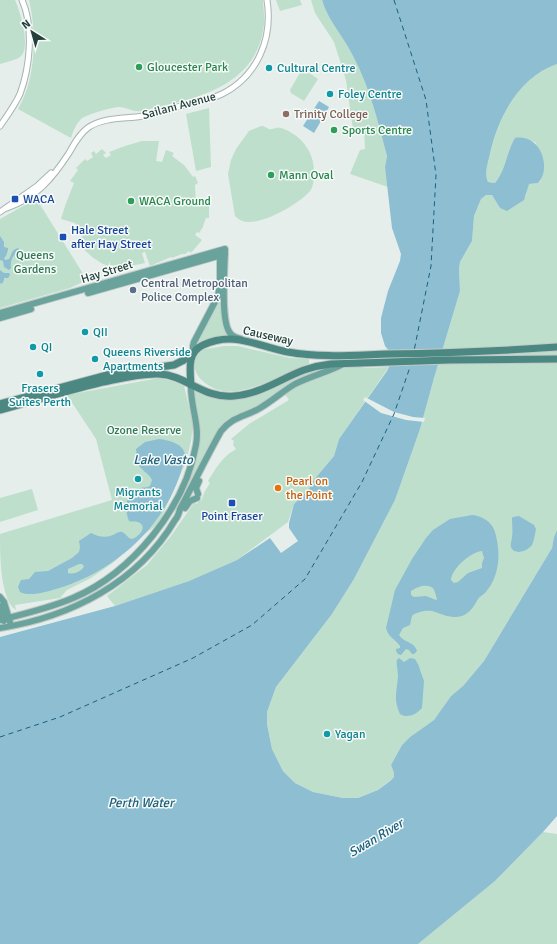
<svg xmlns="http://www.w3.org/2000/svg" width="557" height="944" viewBox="0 0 557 944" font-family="Signika,sans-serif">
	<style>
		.green { fill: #bedfcb }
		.water { fill: #8dbed2; fill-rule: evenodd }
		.pier { fill: #e5eeeb }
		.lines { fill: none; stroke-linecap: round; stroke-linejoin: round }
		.ferry { stroke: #1d607d; stroke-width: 1; stroke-dasharray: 5 4; stroke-linecap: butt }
		.tertiary-casing { stroke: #a7b6b3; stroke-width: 7 }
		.primary-casing { stroke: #c2cac8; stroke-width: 8 }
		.trunk-casing { stroke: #c2cac8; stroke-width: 9 }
		.tertiary { stroke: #fff; stroke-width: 5 }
		.primary { stroke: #69a39c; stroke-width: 6 }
		.trunk { stroke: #4c8882; stroke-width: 7 }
		.leisure-dot { fill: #2e9e5b; stroke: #f6faf8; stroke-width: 1.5 }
		.culture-dot { fill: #0f9aa8; stroke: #f6faf8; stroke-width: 1.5 }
		.education-dot { fill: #8d6e63; stroke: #f6faf8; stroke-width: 1.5 }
		.transit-dot { fill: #1a4fb4; stroke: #f6faf8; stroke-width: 1.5 }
		.service-dot { fill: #5c6f8a; stroke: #f6faf8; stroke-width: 1.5 }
		.food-dot { fill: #e8710a; stroke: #f6faf8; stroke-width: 1.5 }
		.labels { text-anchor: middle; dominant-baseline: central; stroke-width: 3; stroke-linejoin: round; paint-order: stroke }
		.leisure-label { font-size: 12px; fill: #27864d; stroke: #f6faf8; text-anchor: start }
		.culture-label { font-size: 12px; fill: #0d838f; stroke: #f6faf8; text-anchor: start }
		.street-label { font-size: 12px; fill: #24403c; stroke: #f6faf8 }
		.education-label { font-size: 12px; fill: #785e54; stroke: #f6faf8; text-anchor: start }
		.transit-label { font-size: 12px; fill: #164399; stroke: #f6faf8; text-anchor: start }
		.park-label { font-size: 12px; fill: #2d7754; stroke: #f6faf8 }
		.service-label { font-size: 12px; fill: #4e5e75; stroke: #f6faf8; text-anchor: start }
		.food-label { font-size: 12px; fill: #c56008; stroke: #f6faf8; text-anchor: start }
		.water-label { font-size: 13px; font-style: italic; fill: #1d607d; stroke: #f6faf8 }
	</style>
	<rect width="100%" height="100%" fill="#e5eeeb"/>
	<path class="green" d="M 0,0 L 15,0 C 20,11 31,46 21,56 C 17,60 6,62 0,64 Z
		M 29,0 L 263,0 C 263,8 265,16 264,24 C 257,89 192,99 141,111 C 133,112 128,108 120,107 C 112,107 88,114 81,119 C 76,124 73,131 71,138 L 18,109 C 36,79 37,33 29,0 Z
		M 276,0 L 300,0 L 302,5 L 280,11 Z
		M 311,0 L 322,0 C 328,21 344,37 353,56 C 370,88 378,122 387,156 L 385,167 L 388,187 L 350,174 L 360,150 L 365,149 L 364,129 L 353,129 L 346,80 L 334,42 L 315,13 Z
		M 557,64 L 557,530 L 554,537 L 552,548 L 484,661 L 463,686 L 451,696 L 434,720 L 410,737 L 402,745 L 391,765 L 394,773 L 394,777 L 378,790 L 358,798 L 343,798 L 313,792 L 295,783 L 283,771 L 272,749 L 267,724 L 267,712 L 276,687 L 332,614 L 354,579 L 395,500 L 420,429 L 434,378 L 460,291 L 459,269 L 460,262 L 472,241 L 474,216 L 481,199 L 486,195 L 492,195 L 500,208 L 526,196 L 527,186 L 529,184 L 538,183 L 541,180 L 536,143 L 528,139 L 518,138 C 515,141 512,144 510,148 C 505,161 504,172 495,183 L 488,182 C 484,173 488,163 490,155 C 498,117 519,77 557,64 Z
		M 305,70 L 318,79 L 304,101 L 291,93 L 290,90 L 301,71 Z
		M 209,108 L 211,167 L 196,171 L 186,114 Z
		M 261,126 C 265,126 266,128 269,129 C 273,130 277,126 281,128 C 300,134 314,151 314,171 C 314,177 314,186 310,191 C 299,204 265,223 248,222 C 243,222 239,220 235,216 L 228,174 L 231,160 L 236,149 L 249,131 Z
		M 142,141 L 159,141 L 156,161 L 162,162 L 166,150 L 174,153 L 172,156 L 184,165 L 193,177 L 195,176 L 198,183 L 195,185 L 196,204 L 209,206 L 209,218 L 206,218 L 203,226 L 203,227 L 199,233 L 197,232 L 195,235 L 202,240 L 191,253 L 189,251 L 185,254 L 182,254 L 172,258 L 171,257 L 150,266 L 145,252 L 142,253 L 145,263 C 133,266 123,267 110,265 L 110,261 L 108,266 C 95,261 85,252 77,240 L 83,236 L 75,223 L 61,219 L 65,206 L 74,183 L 70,181 L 78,170 L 76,168 L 85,159 L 87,161 L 93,157 L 91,153 L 94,151 L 96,154 L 102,149 L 106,153 L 103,155 L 106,158 L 111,155 L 109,152 L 125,146 Z
		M 34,200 L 39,203 L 87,280 L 70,288 L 0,308 L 0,219 Z
		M 221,292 L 223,324 L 227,337 L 196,344 Z
		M 224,346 L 238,346 L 290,358 L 309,359 L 309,364 C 279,373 235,407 205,383 C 196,376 194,369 194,359 L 200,350 Z
		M 357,366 L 364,368 L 389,367 L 339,439 L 334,456 L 313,481 L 309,489 L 294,504 L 288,522 L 237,560 L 189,581 L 115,606 L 107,596 L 147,565 L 171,536 L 194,503 L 197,504 L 199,501 L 201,501 L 205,491 L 210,483 L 208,481 C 216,468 222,457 236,449 L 233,445 L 234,441 L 231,439 L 249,424 L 289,400 L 284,393 C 306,380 331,369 357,366 Z
		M 316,368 L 318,372 L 254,410 L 238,414 L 227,421 L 193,483 L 189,482 L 196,412 L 193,389 C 233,409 254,397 290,379 C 299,375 308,372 316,368 Z
		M 159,378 L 176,382 L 184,386 L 193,424 L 191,441 L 186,462 L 159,523 L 141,537 L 114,562 L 91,578 L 67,590 L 60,598 L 15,605 L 16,610 C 0,600 0,554 0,534 L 112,500 L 96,439 L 67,395 Z
		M 32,489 L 38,510 L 0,522 L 0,498 Z
		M 543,832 L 557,834 L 557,944 L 418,944 L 495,881 Z"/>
	<path class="water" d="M 322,0 L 557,0 L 557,64 C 519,77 498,117 490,154 C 488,163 484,173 488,182 L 495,183 C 506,170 506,153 515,138 C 541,133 552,169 538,183 L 529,184 L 524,200 L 507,211 L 500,208 L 492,195 L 486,195 L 481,199 L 474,216 L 472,241 L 460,262 L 459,269 L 460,291 L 434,378 L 420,429 L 395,500 L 354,579 L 332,614 L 276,687 L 267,712 L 267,724 L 272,749 L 283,771 L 295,783 L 313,792 L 343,798 L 358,798 L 378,790 L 390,781 L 394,777 L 394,773 L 391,765 L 402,745 L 410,737 L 434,720 L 451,696 L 463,686 L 484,661 L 552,548 L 554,537 L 557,530 L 557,816 L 543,832 L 495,881 L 418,944 L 0,944 L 0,637 L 115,606 L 189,581 L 237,560 L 270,538 L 281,553 L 298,541 L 289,528 L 289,523 L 294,504 L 309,489 L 313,481 L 334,456 L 339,439 L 387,371 L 389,367 L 390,352 L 385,346 L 381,333 L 381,318 L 388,291 L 400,261 L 401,254 L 392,228 L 385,167 L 387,156 C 378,122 370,88 353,56 C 344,37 328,21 322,0 Z
		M 319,101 L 329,107 L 314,133 L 303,126 Z
		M 0,236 L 4,242 L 4,247 L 8,248 L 8,250 L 6,256 L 4,258 L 5,260 L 9,259 C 12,254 11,250 18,248 L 20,250 L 20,252 L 17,252 C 12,257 10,261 11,268 L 9,270 L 4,267 L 3,261 L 0,260 Z
		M 0,270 L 4,273 L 9,273 L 10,275 L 8,278 L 4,278 L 4,280 L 2,284 L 0,283 Z
		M 159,439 C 169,440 185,444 185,456 C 172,521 118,571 56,589 C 46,592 30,597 20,592 L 18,587 L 21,580 L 29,579 L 35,572 L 48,571 L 72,558 L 79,552 L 80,547 L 79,541 L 91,533 C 98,537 106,538 113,535 C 116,534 118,531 122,532 C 126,533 127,538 132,539 C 138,537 149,527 138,522 C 135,521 132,522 129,521 C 124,509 125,492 140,488 C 144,487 146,488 150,486 L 152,480 C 149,473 140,470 137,462 C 135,458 137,453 136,449 L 145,442 ZM 79,564 L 82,564 L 84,566 C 82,571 74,575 68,573 L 68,569 Z
		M 472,515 C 483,516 492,522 495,532 C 501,553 500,576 485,593 C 483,595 480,596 478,599 C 474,606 470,613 462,616 C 449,619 443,614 432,611 C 427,610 415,612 412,616 C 411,619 411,622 410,625 L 403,628 L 399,635 C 404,643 414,641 417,651 L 414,654 L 412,654 L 409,650 L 406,649 L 401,655 L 398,654 L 396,651 L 396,649 L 400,648 L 400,646 C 395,639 388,637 386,628 L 395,590 L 412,559 L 426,538 L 433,530 L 450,519 ZM 482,551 L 484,558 L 482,563 L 482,568 L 468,573 L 458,582 L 454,583 L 451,580 C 452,568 471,552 482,551 ZM 422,586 C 435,585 434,590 437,599 L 436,600 L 426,596 L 414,597 L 411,595 L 411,591 L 416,588 Z
		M 519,516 L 534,525 L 536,529 C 535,534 534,541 532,545 C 528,551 514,556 511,547 C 510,543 512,541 512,537 C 513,532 512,524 512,518 L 513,517 Z
		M 399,658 L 404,662 L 410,658 L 415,659 L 419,666 L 420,670 L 424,681 L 422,708 C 417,714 407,719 400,714 C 393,699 397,691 398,676 C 398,670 396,665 397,660 Z"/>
	<path class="pier" d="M 365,397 L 394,412 L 413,417 L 425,418 L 424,422 L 406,420 L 381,413 L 363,400 Z"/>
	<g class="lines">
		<path class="ferry" d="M 394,0 L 426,100 L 436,175 L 431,266 L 414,351
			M 0,737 L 60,717 L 193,658 L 252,625 L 305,579 L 362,482 L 394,414 L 411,364"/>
		<defs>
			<path id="tertiary" d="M 0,126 C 7,116 15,105 20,94 C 30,67 34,27 22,0
				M 7,208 C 37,197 52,179 69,153 C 74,144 80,133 89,127 C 104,117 126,119 143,116 C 157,114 170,109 184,105 C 196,102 210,100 222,94 C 258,76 273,38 267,0
				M 0,212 L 37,186 L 51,173"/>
			<path id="primary" d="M 88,293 L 225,254
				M 0,313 L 225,249 C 225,266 220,321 230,333 C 232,336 237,338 241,339
				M 0,318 L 31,309
				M 193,353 L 193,346 L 194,342 L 218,296 L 220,283 L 220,254
				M 198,494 L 196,488 L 199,481
				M 185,508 L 190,501 L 197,498
				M 0,597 L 4,602 L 10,622
				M 0,606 L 4,621
				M 0,620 C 24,614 50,608 73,598 C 132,573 185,508 196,445 C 200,425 190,405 191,385
				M 0,628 C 70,617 138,583 175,520 C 178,517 179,513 180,509 C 194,483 207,456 221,431 C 233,416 245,417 260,408 C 272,401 283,391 295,384 C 311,376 328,372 343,364"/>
			<path id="trunk" d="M 191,385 C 190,370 187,352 203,345 C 235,330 258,347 288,352 C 321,358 355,355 388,354 C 444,353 501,351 557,347
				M 0,404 L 111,374 L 174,365 L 184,360 L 193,353
				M 0,410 C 33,401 66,391 99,383 C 119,379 139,373 159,374 C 186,375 203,399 234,396 C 260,394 280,379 304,370 C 313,367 322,365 331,364 L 449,360 L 557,359"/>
		</defs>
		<use href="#tertiary" class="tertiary-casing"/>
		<use href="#primary" class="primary-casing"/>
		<use href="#trunk" class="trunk-casing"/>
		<use href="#tertiary" class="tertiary"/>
		<use href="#primary" class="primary"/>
		<use href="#trunk" class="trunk"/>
	</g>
	<g class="leisure-dot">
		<circle cx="139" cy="67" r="4"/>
		<circle cx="334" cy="130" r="4"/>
		<circle cx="271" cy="175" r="4"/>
		<circle cx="131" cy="201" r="4"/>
	</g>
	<g class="culture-dot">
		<circle cx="269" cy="68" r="4"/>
		<circle cx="330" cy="94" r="4"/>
		<circle cx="85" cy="332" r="4"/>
		<circle cx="33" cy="347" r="4"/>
		<circle cx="95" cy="359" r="4"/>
		<circle cx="40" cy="374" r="4"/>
		<circle cx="138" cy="479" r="4"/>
		<circle cx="327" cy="734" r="4"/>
	</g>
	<circle class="education-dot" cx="286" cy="114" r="4"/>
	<g class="transit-dot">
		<rect x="11" y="195" width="8" height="8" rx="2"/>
		<rect x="59" y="233" width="8" height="8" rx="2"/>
		<rect x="228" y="499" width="8" height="8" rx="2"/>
	</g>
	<circle class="service-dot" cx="133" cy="290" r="4"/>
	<circle class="food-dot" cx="278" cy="488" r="4"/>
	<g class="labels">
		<g class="leisure-label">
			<text x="147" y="67">Gloucester Park</text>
			<text x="342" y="130">Sports Centre</text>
			<text x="279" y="175">Mann Oval</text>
			<text x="139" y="201">WACA Ground</text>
		</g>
		<g class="culture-label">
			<text x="277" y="68">Cultural Centre</text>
			<text x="338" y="94">Foley Centre</text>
			<text x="93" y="332">QII</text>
			<text x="41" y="347">QI</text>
			<text x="103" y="352">Queens Riverside<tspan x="103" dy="14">Apartments</tspan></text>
			<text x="40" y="388" text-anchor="middle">Frasers<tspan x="40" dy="14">Suites Perth</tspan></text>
			<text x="138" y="492" text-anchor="middle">Migrants<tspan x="138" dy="14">Memorial</tspan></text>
			<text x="335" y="734">Yagan</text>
		</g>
		<g class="street-label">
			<text transform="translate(179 106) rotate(-15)">Sailani Avenue</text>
			<text transform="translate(107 272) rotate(-17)">Hay Street</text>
			<text transform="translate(268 336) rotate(13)">Causeway</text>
		</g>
		<g class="education-label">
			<text x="294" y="114">Trinity College</text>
		</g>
		<g class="transit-label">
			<text x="23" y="199">WACA</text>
			<text x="71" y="230">Hale Street<tspan x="71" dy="14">after Hay Street</tspan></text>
			<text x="232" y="516" text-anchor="middle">Point Fraser</text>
		</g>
		<g class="park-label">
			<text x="35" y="255">Queens<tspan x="35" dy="14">Gardens</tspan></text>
			<text x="144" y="430">Ozone Reserve</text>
		</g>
		<g class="service-label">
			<text x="141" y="283">Central Metropolitan<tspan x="141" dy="14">Police Complex</tspan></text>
		</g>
		<g class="food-label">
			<text x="286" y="481">Pearl on<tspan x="286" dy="14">the Point</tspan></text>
		</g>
		<g class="water-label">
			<text x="163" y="460">Lake Vasto</text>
			<text x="141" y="803">Perth Water</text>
			<text transform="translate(376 838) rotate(-31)">Swan River</text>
		</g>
	</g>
	<g transform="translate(32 32) rotate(323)" stroke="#f6faf8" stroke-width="3" paint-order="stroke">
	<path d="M0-3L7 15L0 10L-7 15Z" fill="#24403c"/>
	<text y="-6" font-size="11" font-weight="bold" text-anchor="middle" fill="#24403c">N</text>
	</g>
</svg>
